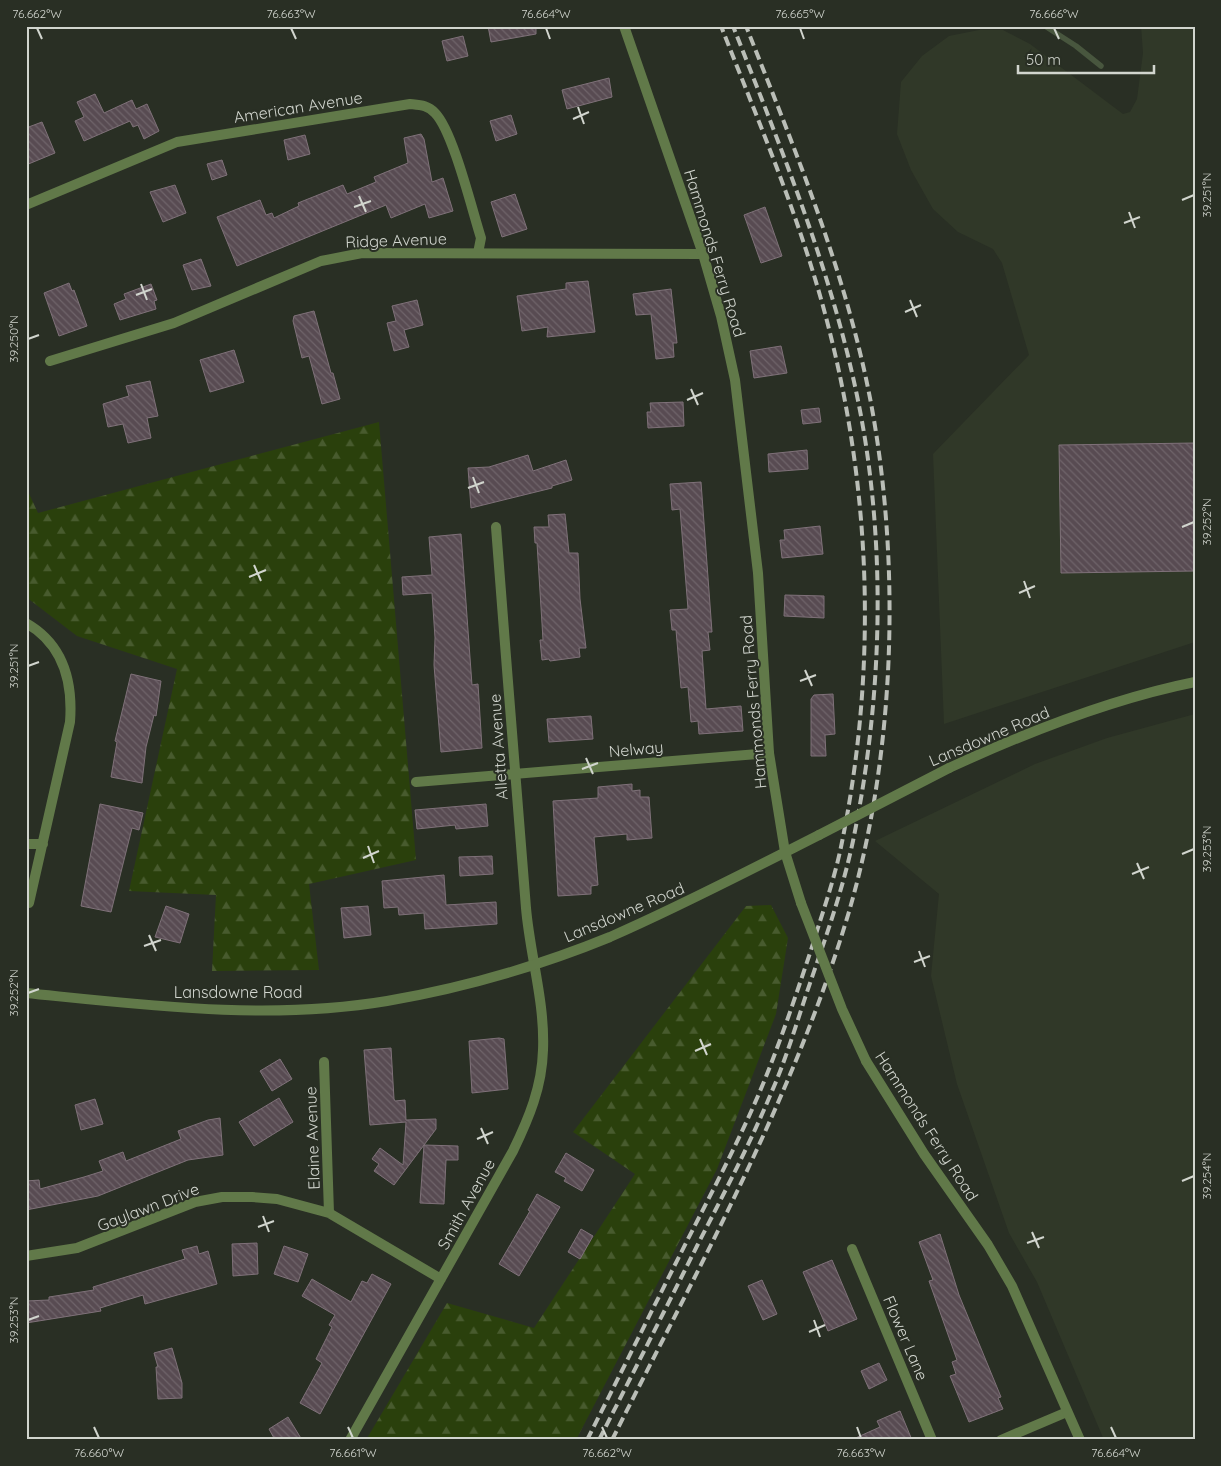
<svg xmlns="http://www.w3.org/2000/svg" width="1221" height="1466" viewBox="0 0 1221 1466" font-family="Quicksand,sans-serif">
	<style>
		.built { fill: #303828 }
		.forest { fill: url(#forest-firs) }
		.lines { fill: none; stroke-linecap: round; stroke-linejoin: round }
		.stream { stroke: #48563e; stroke-width: 5.5 }
		.building { fill: url(#building-back-hatch); stroke: #7f7179 }
		.minor { stroke: #617949; stroke-width: 10 }
		.tertiary { stroke: #617949; stroke-width: 10 }
		.rail { stroke: #babeb7; stroke-width: 4; stroke-dasharray: 10 5; stroke-linecap: butt }
		.tertiary-bridge { stroke: #617949; stroke-width: 10 }
		.ticks { fill: none; stroke: #d1d5ce; stroke-width: 2 }
		.labels { text-anchor: middle; dominant-baseline: central; stroke-width: 4; stroke-linejoin: round; paint-order: stroke }
		.street-label { font-size: 16px; fill: #d1d5ce; stroke: #292f24 }
		.neatline { fill: none; stroke: #d1d5ce; stroke-width: 2 }
		.ticks-label { font-size: 12px; text-anchor: middle; fill: #d1d5ce }
	</style>
	<defs>
		<pattern id="forest-firs" width="22" height="20" patternUnits="userSpaceOnUse" patternTransform="scale(1.25)"><rect width="22" height="20" fill="#2a400c"/><path d="M5 1l3.5 6h-7zM16 11l3.5 6h-7z" fill="#485b2e"/></pattern>
		<pattern id="building-back-hatch" width="6" height="6" patternUnits="userSpaceOnUse" patternTransform="scale(1.25)"><rect width="6" height="6" fill="#584b52"/><path d="M-1 5l2 2M0 0l6 6M5-1l2 2" fill="none" stroke="#6f646a"/></pattern>
	</defs>
	<rect width="100%" height="100%" fill="#292f24"/>
	<path class="built" d="M 1141,26 L 1195,26 L 1195,642 L 944,724 L 933,454 L 1029,355 L 1002,263 L 993,249 L 958,232 L 933,209 L 911,170 L 897,134 L 901,82 L 922,56 L 949,36 L 979,30 L 1003,30 L 1030,44 L 1123,114 L 1130,112 L 1137,99 L 1143,53 Z
		M 1195,714 L 1195,1440 L 1104,1440 L 1037,1282 L 1009,1233 L 957,1084 L 931,976 L 939,894 L 875,841 L 1035,764 L 1107,738 Z"/>
	<path class="forest" d="M 379,422 L 416,860 L 309,884 L 319,970 L 212,971 L 216,895 L 129,891 L 177,669 L 77,636 L 26,597 L 26,487 L 38,513 Z
		M 771,905 L 788,938 L 776,1014 L 717,1169 L 576,1440 L 366,1440 L 447,1303 L 534,1328 L 635,1174 L 573,1132 L 746,906 Z"/>
	<g class="lines">
		<path class="stream" d="M 1045,26 L 1076,46 L 1101,66"/>
	</g>
	<path class="building" d="M 488,26 L 536,26 L 536,34 L 491,42 Z
		M 463,36 L 468,56 L 447,61 L 442,41 Z
		M 609,78 L 612,97 L 567,109 L 562,90 Z
		M 95,94 L 104,113 L 132,100 L 136,109 L 147,104 L 159,131 L 144,139 L 138,125 L 133,127 L 130,121 L 84,141 L 75,121 L 84,117 L 77,102 Z
		M 511,115 L 517,134 L 496,141 L 490,121 Z
		M 42,122 L 55,153 L 26,165 L 26,128 Z
		M 421,134 L 424,139 L 432,182 L 443,178 L 453,211 L 429,218 L 425,204 L 391,218 L 386,205 L 237,266 L 217,217 L 260,200 L 266,215 L 272,213 L 274,218 L 299,206 L 298,203 L 343,185 L 347,194 L 376,182 L 374,177 L 408,163 L 404,138 Z
		M 305,135 L 310,154 L 288,160 L 284,140 Z
		M 222,160 L 227,175 L 212,180 L 207,164 Z
		M 175,185 L 186,213 L 163,222 L 150,192 Z
		M 515,194 L 527,229 L 502,237 L 491,202 Z
		M 765,207 L 782,256 L 761,263 L 744,215 Z
		M 201,259 L 211,286 L 192,290 L 183,265 Z
		M 588,281 L 595,332 L 547,337 L 548,327 L 522,331 L 517,296 L 566,289 L 566,283 Z
		M 69,283 L 72,291 L 74,290 L 87,326 L 59,336 L 44,293 Z
		M 151,284 L 157,300 L 154,301 L 156,309 L 120,320 L 114,304 L 126,299 L 124,294 Z
		M 671,289 L 677,343 L 673,343 L 674,357 L 656,359 L 651,314 L 636,315 L 633,294 Z
		M 417,300 L 423,325 L 404,330 L 409,347 L 394,351 L 387,323 L 396,321 L 392,306 Z
		M 314,311 L 331,373 L 333,373 L 340,399 L 322,404 L 309,356 L 302,358 L 293,321 L 294,316 Z
		M 781,346 L 787,373 L 754,378 L 750,351 Z
		M 234,350 L 244,382 L 210,392 L 200,360 Z
		M 150,381 L 158,416 L 147,418 L 151,438 L 128,443 L 123,424 L 108,427 L 103,404 L 129,396 L 126,386 Z
		M 683,402 L 684,426 L 648,428 L 647,412 L 651,412 L 650,403 Z
		M 819,408 L 821,422 L 803,424 L 801,410 Z
		M 1195,443 L 1195,571 L 1061,573 L 1059,445 Z
		M 807,450 L 808,469 L 769,472 L 768,454 Z
		M 528,455 L 533,471 L 566,460 L 572,480 L 552,486 L 552,488 L 471,508 L 468,468 L 489,467 Z
		M 701,482 L 712,632 L 708,632 L 710,650 L 702,651 L 706,709 L 741,706 L 743,731 L 699,734 L 698,721 L 691,722 L 688,687 L 681,688 L 676,630 L 672,630 L 670,610 L 688,609 L 680,509 L 672,510 L 670,484 Z
		M 565,514 L 569,553 L 578,553 L 580,599 L 586,648 L 579,648 L 580,657 L 550,661 L 549,659 L 542,660 L 540,640 L 543,640 L 537,543 L 535,543 L 534,527 L 549,527 L 548,515 Z
		M 820,526 L 823,554 L 782,558 L 780,540 L 785,540 L 784,530 Z
		M 461,534 L 472,685 L 478,684 L 482,748 L 441,752 L 434,665 L 435,638 L 432,593 L 403,595 L 402,577 L 432,575 L 429,537 Z
		M 785,595 L 824,596 L 824,618 L 784,616 Z
		M 131,674 L 161,681 L 156,716 L 154,715 L 146,747 L 142,783 L 111,777 L 117,742 L 115,741 Z
		M 833,694 L 835,734 L 825,735 L 826,756 L 811,756 L 811,699 L 814,695 Z
		M 591,716 L 593,739 L 549,742 L 547,719 Z
		M 632,784 L 632,791 L 640,790 L 640,797 L 649,797 L 652,838 L 627,840 L 627,834 L 594,837 L 598,885 L 591,886 L 591,894 L 558,896 L 553,801 L 598,798 L 598,787 Z
		M 100,804 L 143,813 L 139,830 L 132,828 L 111,912 L 81,906 Z
		M 486,804 L 488,826 L 456,829 L 455,825 L 417,829 L 415,810 Z
		M 492,856 L 493,874 L 460,876 L 459,857 Z
		M 444,875 L 446,905 L 496,902 L 497,924 L 425,929 L 424,913 L 399,915 L 398,907 L 384,908 L 382,881 Z
		M 166,906 L 189,914 L 180,943 L 155,937 Z
		M 368,906 L 371,935 L 344,938 L 341,908 Z
		M 499,1038 L 504,1039 L 508,1089 L 472,1093 L 469,1041 Z
		M 391,1048 L 394,1099 L 395,1101 L 405,1100 L 406,1120 L 436,1119 L 436,1129 L 394,1185 L 374,1171 L 379,1164 L 372,1159 L 380,1148 L 403,1165 L 406,1122 L 370,1125 L 364,1050 Z
		M 280,1059 L 292,1079 L 272,1091 L 260,1071 Z
		M 279,1098 L 293,1122 L 254,1146 L 239,1122 Z
		M 95,1099 L 103,1124 L 81,1130 L 75,1105 Z
		M 220,1118 L 223,1155 L 188,1160 L 98,1196 L 26,1210 L 26,1181 L 39,1180 L 40,1189 L 84,1177 L 103,1171 L 99,1161 L 123,1152 L 126,1161 L 181,1139 L 178,1131 L 208,1120 Z
		M 424,1145 L 458,1146 L 458,1160 L 446,1160 L 444,1204 L 420,1203 Z
		M 566,1153 L 594,1170 L 582,1191 L 564,1181 L 566,1178 L 555,1172 Z
		M 537,1194 L 560,1207 L 519,1276 L 499,1264 L 530,1211 L 528,1210 Z
		M 581,1229 L 593,1236 L 580,1259 L 568,1252 Z
		M 940,1234 L 959,1295 L 1001,1397 L 998,1398 L 1003,1409 L 969,1422 L 950,1376 L 956,1374 L 952,1362 L 957,1360 L 929,1281 L 933,1280 L 919,1242 Z
		M 257,1243 L 258,1274 L 233,1276 L 232,1244 Z
		M 197,1246 L 199,1254 L 208,1251 L 217,1284 L 145,1304 L 143,1295 L 100,1308 L 101,1311 L 26,1323 L 26,1301 L 49,1300 L 49,1297 L 94,1290 L 93,1287 L 185,1259 L 182,1250 Z
		M 284,1246 L 308,1254 L 298,1282 L 274,1274 Z
		M 832,1260 L 857,1319 L 828,1331 L 803,1272 Z
		M 372,1274 L 391,1284 L 320,1414 L 300,1403 L 322,1363 L 316,1359 L 332,1327 L 329,1325 L 335,1315 L 302,1296 L 312,1279 L 351,1302 L 362,1281 L 367,1283 Z
		M 762,1280 L 777,1314 L 763,1320 L 748,1286 Z
		M 172,1348 L 182,1383 L 182,1398 L 158,1399 L 156,1367 L 158,1367 L 154,1353 Z
		M 879,1363 L 887,1380 L 869,1389 L 861,1371 Z
		M 900,1411 L 912,1440 L 851,1440 L 880,1427 L 877,1421 Z
		M 288,1417 L 302,1440 L 275,1440 L 269,1429 Z"/>
	<g class="lines">
		<path class="minor" d="M 26,205 L 177,142 L 410,104 C 420,105 428,105 435,113 C 453,131 472,210 481,238 L 478,253
			M 50,361 L 174,323 L 321,261 L 362,253 L 703,254
			M 26,623 C 63,644 73,682 70,722 L 29,903
			M 416,782 L 769,753
			M 26,844 L 43,844
			M 324,1062 L 329,1213
			M 852,1249 L 932,1440
			M 26,1256 L 77,1248 L 195,1202 L 222,1197 L 252,1197 L 277,1199 L 329,1213 L 441,1279
			M 350,1440 L 513,1151 C 529,1118 542,1087 543,1050 C 545,1002 530,955 526,908 C 515,781 506,654 496,527
			M 1001,1440 L 1067,1412"/>
		<path class="tertiary" d="M 624,26 L 703,254 L 721,316 L 735,380 L 758,573 L 769,753 L 785,852 L 801,903
			M 949,768 C 1027,732 1110,699 1195,682
			M 26,993 C 145,1005 268,1021 387,1001 C 463,988 539,966 610,937 C 681,906 750,870 819,835
			M 866,1061 L 924,1154 L 988,1245 L 1012,1286 L 1080,1440"/>
		<path class="rail" d="M 587,1440 C 621,1373 654,1306 688,1239 C 714,1188 741,1137 763,1084 C 781,1040 796,995 811,950 C 822,914 835,878 842,842 C 876,674 872,503 831,337 C 805,230 761,128 721,26
			M 599,1440 C 632,1375 665,1310 697,1246 C 723,1195 750,1144 772,1091 C 786,1059 796,1025 807,992 C 824,942 842,893 853,841 C 880,710 886,572 865,439 C 842,296 786,161 733,26
			M 612,1440 C 698,1268 793,1099 848,915 C 892,766 900,593 877,439 C 856,296 799,160 746,26"/>
		<path class="tertiary-bridge" d="M 819,835 L 949,768
			M 801,903 L 842,1009 L 866,1061"/>
	</g>
	<path class="ticks" d="M 37,28 L 42,39M 291,28 L 296,39M 546,28 L 550,39M 800,28 L 804,39M 1054,28 L 1059,39M 578,107 L 584,124M 573,119 L 589,112M 359,196 L 366,212M 1182,200 L 1194,195M 354,207 L 371,201M 1129,212 L 1135,228M 1124,223 L 1140,217M 141,284 L 147,300M 136,295 L 152,289M 910,300 L 917,317M 905,312 L 921,305M 28,339 L 39,335M 691,389 L 698,405M 687,400 L 703,393M 473,477 L 479,493M 468,488 L 484,482M 1182,527 L 1194,522M 254,565 L 261,581M 249,577 L 266,570M 1024,581 L 1030,598M 1019,593 L 1035,586M 28,666 L 39,662M 805,670 L 812,686M 800,681 L 816,675M 586,758 L 593,774M 582,769 L 598,763M 368,846 L 374,863M 1182,854 L 1194,849M 363,858 L 379,851M 1137,863 L 1144,879M 1132,874 L 1149,867M 149,935 L 156,951M 144,946 L 161,940M 919,951 L 925,967M 914,962 L 930,956M 28,993 L 39,989M 700,1039 L 707,1055M 695,1051 L 711,1044M 481,1128 L 488,1144M 477,1139 L 493,1132M 1182,1181 L 1194,1176M 263,1216 L 269,1232M 258,1227 L 274,1221M 1032,1232 L 1039,1248M 1027,1243 L 1044,1237M 28,1320 L 39,1316M 814,1320 L 820,1337M 809,1332 L 825,1325M 94,1427 L 99,1438M 348,1427 L 353,1438M 602,1427 L 607,1438M 857,1427 L 861,1438M 1111,1427 L 1116,1438"/>
	<g class="labels">
		<g class="street-label">
			<text transform="translate(298 107) rotate(-9)">American Avenue</text>
			<text transform="translate(396 240) rotate(-2)">Ridge Avenue</text>
			<text transform="translate(715 253) rotate(73)">Hammonds Ferry Road</text>
			<text transform="translate(753 702) rotate(-95)">Hammonds Ferry Road</text>
			<text transform="translate(989 736) rotate(-23)">Lansdowne Road</text>
			<text transform="translate(498 747) rotate(-94)">Alletta Avenue</text>
			<text transform="translate(636 749) rotate(-5)">Nelway</text>
			<text transform="translate(624 912) rotate(-23)">Lansdowne Road</text>
			<text x="238" y="992">Lansdowne Road</text>
			<text transform="translate(927 1126) rotate(57)">Hammonds Ferry Road</text>
			<text transform="translate(312 1138) rotate(-92)">Elaine Avenue</text>
			<text transform="translate(466 1204) rotate(-61)">Smith Avenue</text>
			<text transform="translate(148 1207) rotate(-21)">Gaylawn Drive</text>
			<text transform="translate(906 1338) rotate(67)">Flower Lane</text>
		</g>
	</g>
	<rect width="1221" height="1466" fill="none" stroke="#292f24" stroke-width="55"/>
	<path d="M1018 65v8h136v-8" fill="none" stroke="#d1d5ce" stroke-width="2.5"/>
	<text x="1026" y="65" font-size="15" fill="#d1d5ce" stroke="#292f24" stroke-width="4" paint-order="stroke">50 m</text>
	<rect x="28" y="28" width="1166" height="1410" class="neatline"/>
	<g class="ticks-label">
		<text x="37" y="18">76.662°W</text>
		<text x="291" y="18">76.663°W</text>
		<text x="546" y="18">76.664°W</text>
		<text x="800" y="18">76.665°W</text>
		<text x="1054" y="18">76.666°W</text>
		<text transform="translate(1207 195) rotate(-90)" y="4">39.251°N</text>
		<text transform="translate(14 339) rotate(-90)" y="4">39.250°N</text>
		<text transform="translate(1207 522) rotate(-90)" y="4">39.252°N</text>
		<text transform="translate(14 666) rotate(-90)" y="4">39.251°N</text>
		<text transform="translate(1207 849) rotate(-90)" y="4">39.253°N</text>
		<text transform="translate(14 993) rotate(-90)" y="4">39.252°N</text>
		<text transform="translate(1207 1176) rotate(-90)" y="4">39.254°N</text>
		<text transform="translate(14 1320) rotate(-90)" y="4">39.253°N</text>
		<text x="99" y="1457">76.660°W</text>
		<text x="353" y="1457">76.661°W</text>
		<text x="607" y="1457">76.662°W</text>
		<text x="861" y="1457">76.663°W</text>
		<text x="1116" y="1457">76.664°W</text>
	</g>
</svg>
